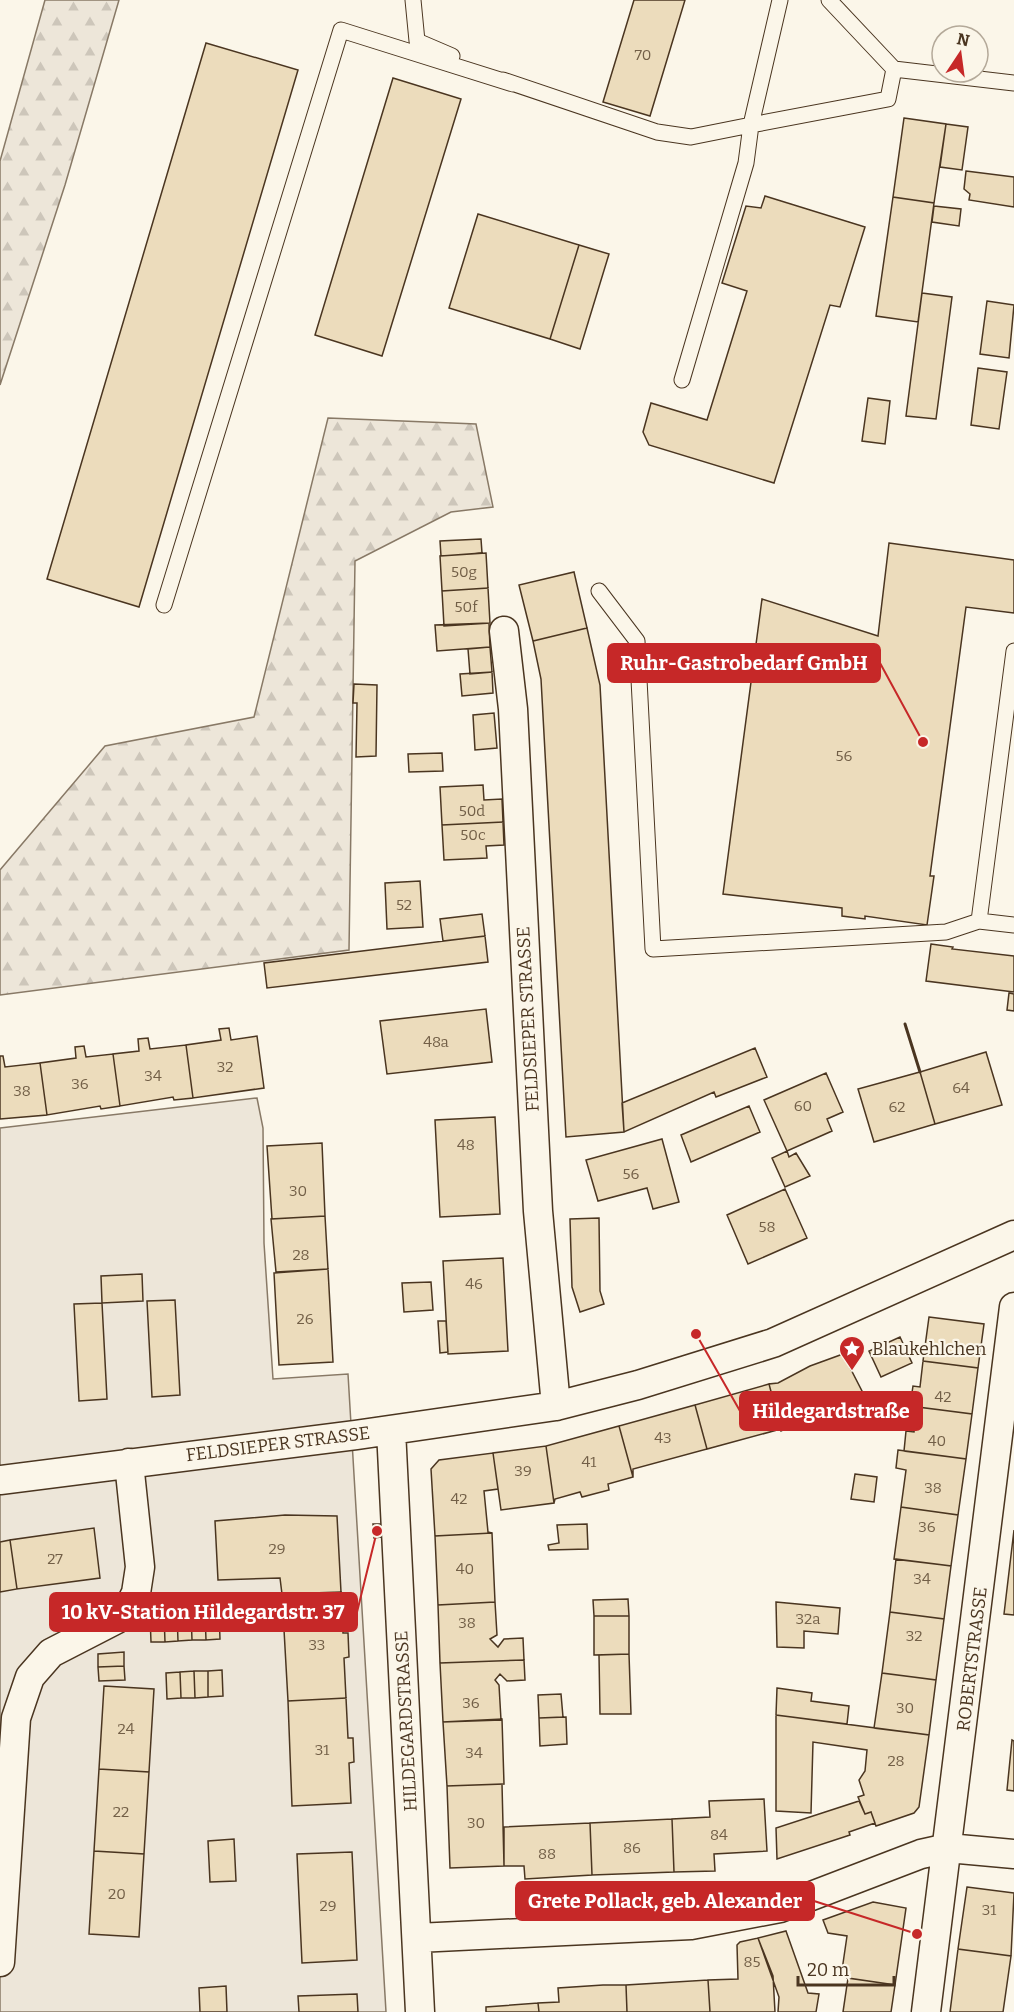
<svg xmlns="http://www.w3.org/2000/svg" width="1014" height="2012" viewBox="0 0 1014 2012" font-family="Bitter,serif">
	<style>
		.grass { fill: #ede6d9; stroke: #887966; stroke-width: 1.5 }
		.forest { fill: url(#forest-firs); stroke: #887966; stroke-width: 1.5 }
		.building { fill: #ecdcbc; stroke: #4a3520; stroke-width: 1.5 }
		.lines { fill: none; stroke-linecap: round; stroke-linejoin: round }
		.service-casing { stroke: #4a3520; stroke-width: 17 }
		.minor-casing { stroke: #4a3520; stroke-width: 31 }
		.service { stroke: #fbf6e9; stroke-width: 15 }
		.minor { stroke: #fbf6e9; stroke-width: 28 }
		.wall { stroke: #4a3520; stroke-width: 3 }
		.labels { text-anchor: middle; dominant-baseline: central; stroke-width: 4.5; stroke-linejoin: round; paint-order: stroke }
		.number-label { font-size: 15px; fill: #725f47 }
		.street-label { font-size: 18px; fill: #4a3520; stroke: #fbf6e9 }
		.poi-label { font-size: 18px; fill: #4a3520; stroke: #fbf6e9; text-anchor: start }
		.leader { fill: none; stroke: #c62828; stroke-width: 2 }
		.callout-dot { fill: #c62828; stroke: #fbf6e9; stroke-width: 2 }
		.callout { fill: #c62828; stroke: #c62828; stroke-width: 2 }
		.callout-label { font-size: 20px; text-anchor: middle; font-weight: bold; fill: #fff }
	</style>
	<defs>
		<pattern id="forest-firs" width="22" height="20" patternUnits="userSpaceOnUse" patternTransform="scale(1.5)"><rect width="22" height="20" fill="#ede6d9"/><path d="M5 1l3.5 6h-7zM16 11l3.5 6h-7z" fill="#cdc6ba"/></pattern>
	</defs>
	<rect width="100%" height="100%" fill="#fbf6e9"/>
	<path class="grass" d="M 257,1098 L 263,1128 L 264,1243 L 273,1379 L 348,1374 L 386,2012 L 0,2012 L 0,1128 Z"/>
	<path class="forest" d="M 45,0 L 119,0 L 65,185 L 0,385 L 0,161 Z
		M 328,418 L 476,424 L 493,507 L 451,512 L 355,561 L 349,950 L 0,995 L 0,870 L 105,746 L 254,717 Z"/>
	<path class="building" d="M 634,0 L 685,0 L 650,116 L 603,102 Z
		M 206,43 L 298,70 L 139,607 L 47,579 Z
		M 393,78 L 461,99 L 382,356 L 315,335 Z
		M 904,118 L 946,124 L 934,203 L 893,197 Z
		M 946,124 L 968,127 L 962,170 L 940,167 Z
		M 966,171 L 1014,177 L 1014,207 L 969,200 L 970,194 L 964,189 Z
		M 765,196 L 865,227 L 840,307 L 830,305 L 774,483 L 649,445 L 643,432 L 651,403 L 707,420 L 747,291 L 722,283 L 746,206 L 761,208 Z
		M 893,197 L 934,203 L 918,322 L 876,316 Z
		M 934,206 L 961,209 L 959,226 L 932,222 Z
		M 478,214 L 579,245 L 550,339 L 449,308 Z
		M 579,245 L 609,254 L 580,349 L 550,339 Z
		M 922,293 L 952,297 L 936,419 L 906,416 Z
		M 987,301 L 1014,305 L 1009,358 L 980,354 Z
		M 978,368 L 1007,372 L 999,429 L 971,425 Z
		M 868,398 L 890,401 L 885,444 L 862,441 Z
		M 481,539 L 482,553 L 441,556 L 440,541 Z
		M 889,543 L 1014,560 L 1014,613 L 966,607 L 930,876 L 934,876 L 927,925 L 865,916 L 865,919 L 842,916 L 842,908 L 723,894 L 762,599 L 878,636 Z
		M 486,553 L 488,588 L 442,591 L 440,556 Z
		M 574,572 L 587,628 L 533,641 L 519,585 Z
		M 488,588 L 490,623 L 444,626 L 442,591 Z
		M 489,623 L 490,647 L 437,651 L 435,625 Z
		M 587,628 L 600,685 L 624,1132 L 566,1137 L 541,679 L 533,641 Z
		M 490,647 L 492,672 L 470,674 L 468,649 Z
		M 492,672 L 493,693 L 462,696 L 460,674 Z
		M 354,684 L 377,685 L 376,756 L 356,757 L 357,703 L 353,703 Z
		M 494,713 L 497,748 L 475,750 L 473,715 Z
		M 442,753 L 443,771 L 409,772 L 408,754 Z
		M 483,785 L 484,800 L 502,799 L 503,822 L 442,825 L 440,787 Z
		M 503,822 L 504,845 L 486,846 L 487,858 L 444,860 L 442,825 Z
		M 420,881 L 423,927 L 387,929 L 385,883 Z
		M 482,914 L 485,936 L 443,941 L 440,919 Z
		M 485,936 L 488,962 L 267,988 L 264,963 Z
		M 931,944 L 953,947 L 952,949 L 1014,956 L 1014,992 L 926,981 Z
		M 1009,993 L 1014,994 L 1014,1011 L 1007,1010 Z
		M 486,1009 L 492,1062 L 387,1074 L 380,1021 Z
		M 229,1028 L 231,1040 L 257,1036 L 264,1088 L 193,1098 L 186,1045 L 221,1040 L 219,1029 Z
		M 148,1038 L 150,1049 L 186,1045 L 193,1098 L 174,1100 L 173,1097 L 120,1106 L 113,1054 L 139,1051 L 138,1039 Z
		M 84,1046 L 86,1057 L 113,1054 L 120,1106 L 101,1109 L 100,1106 L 47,1115 L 40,1063 L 76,1058 L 75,1047 Z
		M 755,1048 L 767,1077 L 716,1097 L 714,1092 L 624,1132 L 622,1103 Z
		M 986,1052 L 1002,1105 L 935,1124 L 920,1072 Z
		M 0,1056 L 3,1056 L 5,1067 L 40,1063 L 47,1115 L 0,1119 Z
		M 920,1072 L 935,1124 L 874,1142 L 858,1089 Z
		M 826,1073 L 843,1112 L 827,1119 L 832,1131 L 787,1151 L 764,1100 Z
		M 749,1106 L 760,1132 L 691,1162 L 681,1135 Z
		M 495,1117 L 500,1214 L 440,1217 L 435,1120 Z
		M 662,1139 L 679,1202 L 653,1209 L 647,1188 L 598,1201 L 586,1160 Z
		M 322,1143 L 325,1216 L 272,1219 L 267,1146 Z
		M 787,1151 L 789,1157 L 796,1153 L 810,1176 L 785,1187 L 772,1158 Z
		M 785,1189 L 807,1238 L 748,1264 L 727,1215 Z
		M 325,1216 L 328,1269 L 276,1272 L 271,1219 Z
		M 599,1218 L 600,1291 L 604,1304 L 580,1312 L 572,1287 L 570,1219 Z
		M 503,1258 L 508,1351 L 448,1354 L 443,1261 Z
		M 328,1269 L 333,1362 L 279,1365 L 274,1273 Z
		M 142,1274 L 143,1301 L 102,1303 L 101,1276 Z
		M 431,1282 L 433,1310 L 404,1312 L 402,1283 Z
		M 175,1300 L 180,1395 L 152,1397 L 147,1301 Z
		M 102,1303 L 107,1399 L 79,1401 L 74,1304 Z
		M 929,1317 L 984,1324 L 978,1368 L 923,1361 Z
		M 438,1321 L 446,1321 L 448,1352 L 440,1353 Z
		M 900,1337 L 912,1363 L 881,1377 L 869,1351 Z
		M 843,1354 L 864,1395 L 781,1431 L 769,1384 L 778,1383 L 810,1366 Z
		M 923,1361 L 978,1368 L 972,1414 L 910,1406 L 913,1386 L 920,1387 Z
		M 769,1384 L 781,1429 L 707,1449 L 695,1405 Z
		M 695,1405 L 707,1449 L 633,1469 L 633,1477 L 619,1426 Z
		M 910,1406 L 972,1414 L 966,1459 L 904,1451 L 906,1431 L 914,1432 L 917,1409 Z
		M 619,1426 L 633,1477 L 608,1484 L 609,1490 L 582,1497 L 580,1492 L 555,1499 L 554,1503 L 546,1446 Z
		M 546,1446 L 554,1503 L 501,1510 L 493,1453 Z
		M 898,1450 L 966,1459 L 958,1515 L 901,1507 L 906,1470 L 896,1468 Z
		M 493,1453 L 498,1489 L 484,1491 L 488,1532 L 492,1533 L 435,1536 L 431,1469 L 439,1460 Z
		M 855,1474 L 877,1477 L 874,1502 L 851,1499 Z
		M 901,1507 L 958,1515 L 951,1566 L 894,1559 Z
		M 285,1515 L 337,1516 L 341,1592 L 282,1594 L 280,1578 L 218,1580 L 215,1521 Z
		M 373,1524 L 380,1524 L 381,1537 L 374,1538 Z
		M 587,1524 L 588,1549 L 549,1550 L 548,1545 L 559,1543 L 557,1525 Z
		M 94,1528 L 100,1578 L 17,1589 L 10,1540 Z
		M 1014,1530 L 1014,1615 L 1004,1614 Z
		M 492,1533 L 495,1602 L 438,1605 L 435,1536 Z
		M 10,1540 L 17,1589 L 0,1592 L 0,1542 Z
		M 896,1559 L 951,1566 L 944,1619 L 890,1612 Z
		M 341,1592 L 343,1633 L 348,1633 L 349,1657 L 344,1658 L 346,1698 L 288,1701 L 282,1594 Z
		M 628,1599 L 629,1616 L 594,1616 L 593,1600 Z
		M 495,1602 L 497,1635 L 490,1639 L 498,1647 L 504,1639 L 523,1638 L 524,1660 L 440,1663 L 438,1605 Z
		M 776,1602 L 840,1608 L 838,1634 L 804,1631 L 804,1648 L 777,1647 Z
		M 219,1612 L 220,1639 L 206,1640 L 205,1613 Z
		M 890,1612 L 944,1619 L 936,1680 L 882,1673 Z
		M 191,1613 L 205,1613 L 206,1640 L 192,1640 Z
		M 191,1613 L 192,1640 L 178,1641 L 177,1614 Z
		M 177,1614 L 178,1641 L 165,1642 L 164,1615 Z
		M 164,1615 L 165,1642 L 151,1642 L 150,1616 Z
		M 594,1616 L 629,1616 L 629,1654 L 594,1655 Z
		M 124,1652 L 124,1666 L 98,1667 L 98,1654 Z
		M 629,1654 L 631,1714 L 600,1714 L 599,1655 Z
		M 524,1660 L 525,1680 L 507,1681 L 500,1674 L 495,1680 L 499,1685 L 501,1720 L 443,1722 L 440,1663 Z
		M 124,1666 L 125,1680 L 99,1681 L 98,1667 Z
		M 222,1670 L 223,1696 L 208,1697 L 208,1671 Z
		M 194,1671 L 208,1671 L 208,1697 L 195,1698 Z
		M 194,1671 L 195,1698 L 181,1698 L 180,1672 Z
		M 180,1672 L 181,1698 L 167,1699 L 166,1673 Z
		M 882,1673 L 936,1680 L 929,1735 L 874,1728 Z
		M 104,1686 L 154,1689 L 149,1772 L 99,1769 Z
		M 777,1688 L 812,1693 L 811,1701 L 849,1706 L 847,1724 L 776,1715 Z
		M 561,1694 L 563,1717 L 539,1718 L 538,1695 Z
		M 346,1698 L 348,1738 L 353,1738 L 354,1762 L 349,1763 L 351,1803 L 292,1806 L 288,1701 Z
		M 776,1715 L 929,1735 L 919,1807 L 914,1813 L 876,1826 L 871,1812 L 865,1814 L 858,1797 L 864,1795 L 859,1780 L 865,1771 L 867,1750 L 813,1742 L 811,1813 L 776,1811 Z
		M 566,1717 L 567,1744 L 540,1746 L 539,1718 Z
		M 502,1719 L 504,1784 L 447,1786 L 443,1722 Z
		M 1012,1740 L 1014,1741 L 1014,1791 L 1007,1790 Z
		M 99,1769 L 149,1772 L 144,1854 L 94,1851 Z
		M 502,1784 L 504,1866 L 450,1868 L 447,1786 Z
		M 764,1799 L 767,1851 L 714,1854 L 715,1871 L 674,1872 L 672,1819 L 710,1817 L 709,1801 Z
		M 859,1801 L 865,1814 L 871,1812 L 875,1823 L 849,1832 L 850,1835 L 777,1859 L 776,1828 Z
		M 672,1819 L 674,1872 L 592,1875 L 590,1823 Z
		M 590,1823 L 592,1875 L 525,1879 L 524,1866 L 504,1866 L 504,1827 Z
		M 234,1839 L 236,1881 L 210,1882 L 208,1841 Z
		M 94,1851 L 144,1854 L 139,1937 L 89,1934 Z
		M 352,1852 L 357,1960 L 302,1963 L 297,1854 Z
		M 967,1887 L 1014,1893 L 1011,1956 L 958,1949 Z
		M 873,1902 L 906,1908 L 895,1985 L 841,1977 L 847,1936 L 828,1933 L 823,1920 Z
		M 786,1931 L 808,1993 L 819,1994 L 816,2012 L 778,2012 L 779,1997 L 758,1938 Z
		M 758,1938 L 773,1976 L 775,2012 L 710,2012 L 708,1980 L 738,1979 L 737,1945 L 740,1942 Z
		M 958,1949 L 1011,1956 L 1003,2012 L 950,2012 Z
		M 848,1978 L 895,1985 L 891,2012 L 843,2012 Z
		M 708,1980 L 710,2012 L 627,2012 L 626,1985 Z
		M 603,1985 L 626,1985 L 627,2012 L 539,2012 L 538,2003 L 559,2002 L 558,1988 Z
		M 226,1986 L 227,2012 L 200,2012 L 199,1988 Z
		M 357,1994 L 358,2012 L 299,2012 L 298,1996 Z
		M 538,2003 L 539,2012 L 486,2012 L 486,2007 Z"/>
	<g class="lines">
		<defs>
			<path id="service" d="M 413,0 L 417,41 L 452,56
				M 829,0 L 894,69 L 1014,83
				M 503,80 L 657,132 L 691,137 L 751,125 L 780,0
				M 682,380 L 746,163 L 751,125 L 888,99 L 894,69
				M 599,591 L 637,641 L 653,949 L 946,932 L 979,921 L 1014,925
				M 164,605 L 341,30 L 513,84
				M 979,921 L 1014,651"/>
			<path id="minor" d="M 504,631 L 513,709 L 538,1211 L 556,1406
				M 391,1430 L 420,2012
				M 0,1480 L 356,1435 L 556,1406 L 638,1385 L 773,1343 L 1014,1235
				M 417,1938 L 691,1925 L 780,1908 L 921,1854 L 948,1848 L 1014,1854
				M 0,1962 L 16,1718 L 30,1677 L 51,1653 L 117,1619 L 130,1605 L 136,1593 L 140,1567 L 129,1463
				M 926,2012 L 1014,1307"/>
		</defs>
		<use href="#service" class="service-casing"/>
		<use href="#minor" class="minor-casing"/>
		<use href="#service" class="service"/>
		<use href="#minor" class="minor"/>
		<path class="wall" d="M 905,1024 L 920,1072"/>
	</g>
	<defs>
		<symbol id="sight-pin" viewBox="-11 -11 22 30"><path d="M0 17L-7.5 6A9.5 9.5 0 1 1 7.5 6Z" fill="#c62828" stroke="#fbf6e9"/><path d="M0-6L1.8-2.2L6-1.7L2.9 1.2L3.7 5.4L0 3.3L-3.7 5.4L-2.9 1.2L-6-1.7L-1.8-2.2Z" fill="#fff"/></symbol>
	</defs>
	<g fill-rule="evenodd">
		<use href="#sight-pin" x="837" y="1334" width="30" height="40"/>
	</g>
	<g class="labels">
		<g class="number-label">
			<text x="643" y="55">70</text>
			<text x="464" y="572">50g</text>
			<text x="466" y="607">50f</text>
			<text x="844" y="756">56</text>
			<text x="472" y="811">50d</text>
			<text x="473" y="835">50c</text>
			<text x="404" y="905">52</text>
			<text x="436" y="1042">48a</text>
			<text x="225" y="1067">32</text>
			<text x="153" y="1076">34</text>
			<text x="80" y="1084">36</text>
			<text x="961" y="1088">64</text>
			<text x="22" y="1091">38</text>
			<text x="803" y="1106">60</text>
			<text x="897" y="1107">62</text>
			<text x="466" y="1145">48</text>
			<text x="631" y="1174">56</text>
			<text x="298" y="1191">30</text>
			<text x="767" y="1227">58</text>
			<text x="301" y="1255">28</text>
			<text x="474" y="1284">46</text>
			<text x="305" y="1319">26</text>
			<text x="943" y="1397">42</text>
			<text x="663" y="1438">43</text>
			<text x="937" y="1441">40</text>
			<text x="589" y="1462">41</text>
			<text x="523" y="1471">39</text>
			<text x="933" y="1488">38</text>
			<text x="459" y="1499">42</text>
			<text x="927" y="1527">36</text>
			<text x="277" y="1549">29</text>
			<text x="55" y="1559">27</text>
			<text x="465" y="1569">40</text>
			<text x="922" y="1579">34</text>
			<text x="808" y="1619">32a</text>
			<text x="467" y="1623">38</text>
			<text x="914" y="1636">32</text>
			<text x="317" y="1645">33</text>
			<text x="471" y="1703">36</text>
			<text x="905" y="1708">30</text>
			<text x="126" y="1729">24</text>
			<text x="322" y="1750">31</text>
			<text x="474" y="1753">34</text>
			<text x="896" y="1761">28</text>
			<text x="121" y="1812">22</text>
			<text x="476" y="1823">30</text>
			<text x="719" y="1835">84</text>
			<text x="632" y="1848">86</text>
			<text x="547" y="1854">88</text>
			<text x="117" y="1894">20</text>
			<text x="328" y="1906">29</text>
			<text x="989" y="1910">31</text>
			<text x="752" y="1962">85</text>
		</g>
		<g class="street-label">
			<text transform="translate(528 1019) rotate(-93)">FELDSIEPER STRASSE</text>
			<text transform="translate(278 1444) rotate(-7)">FELDSIEPER STRASSE</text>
			<text transform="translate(972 1659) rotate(-83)">ROBERTSTRASSE</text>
			<text transform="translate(406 1721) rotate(-93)">HILDEGARDSTRASSE</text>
		</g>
		<g class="poi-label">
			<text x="872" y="1349">Blaukehlchen</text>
		</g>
	</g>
	<path class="leader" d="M923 742L880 663M696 1334L740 1411M377 1531L357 1612M917 1934L814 1901"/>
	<g class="callout-dot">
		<circle cx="923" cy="742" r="6"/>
		<circle cx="696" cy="1334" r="6"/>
		<circle cx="377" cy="1531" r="6"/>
		<circle cx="917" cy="1934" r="6"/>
	</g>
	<g class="callout">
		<rect x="608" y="644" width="272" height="38" rx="6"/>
		<rect x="740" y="1392" width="182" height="38" rx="6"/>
		<rect x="50" y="1593" width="307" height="38" rx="6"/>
		<rect x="516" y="1882" width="298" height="38" rx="6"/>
	</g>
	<g class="callout-label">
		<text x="744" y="670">Ruhr-Gastrobedarf GmbH</text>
		<text x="831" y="1418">Hildegardstraße</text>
		<text x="203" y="1619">10 kV-Station Hildegardstr. 37</text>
		<text x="665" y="1908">Grete Pollack, geb. Alexander</text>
	</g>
	<g transform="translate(960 54) rotate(13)"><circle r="28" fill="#fbf6e9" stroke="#b4a999" stroke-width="1.5"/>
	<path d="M0-4.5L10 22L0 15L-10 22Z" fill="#c62828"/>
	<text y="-9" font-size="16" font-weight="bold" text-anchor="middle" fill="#4a3520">N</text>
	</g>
	<path d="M798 1976v9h96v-9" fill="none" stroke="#4a3520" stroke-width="3"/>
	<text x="807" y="1976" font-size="18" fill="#4a3520" stroke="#fbf6e9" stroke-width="4.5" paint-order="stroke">20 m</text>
</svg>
